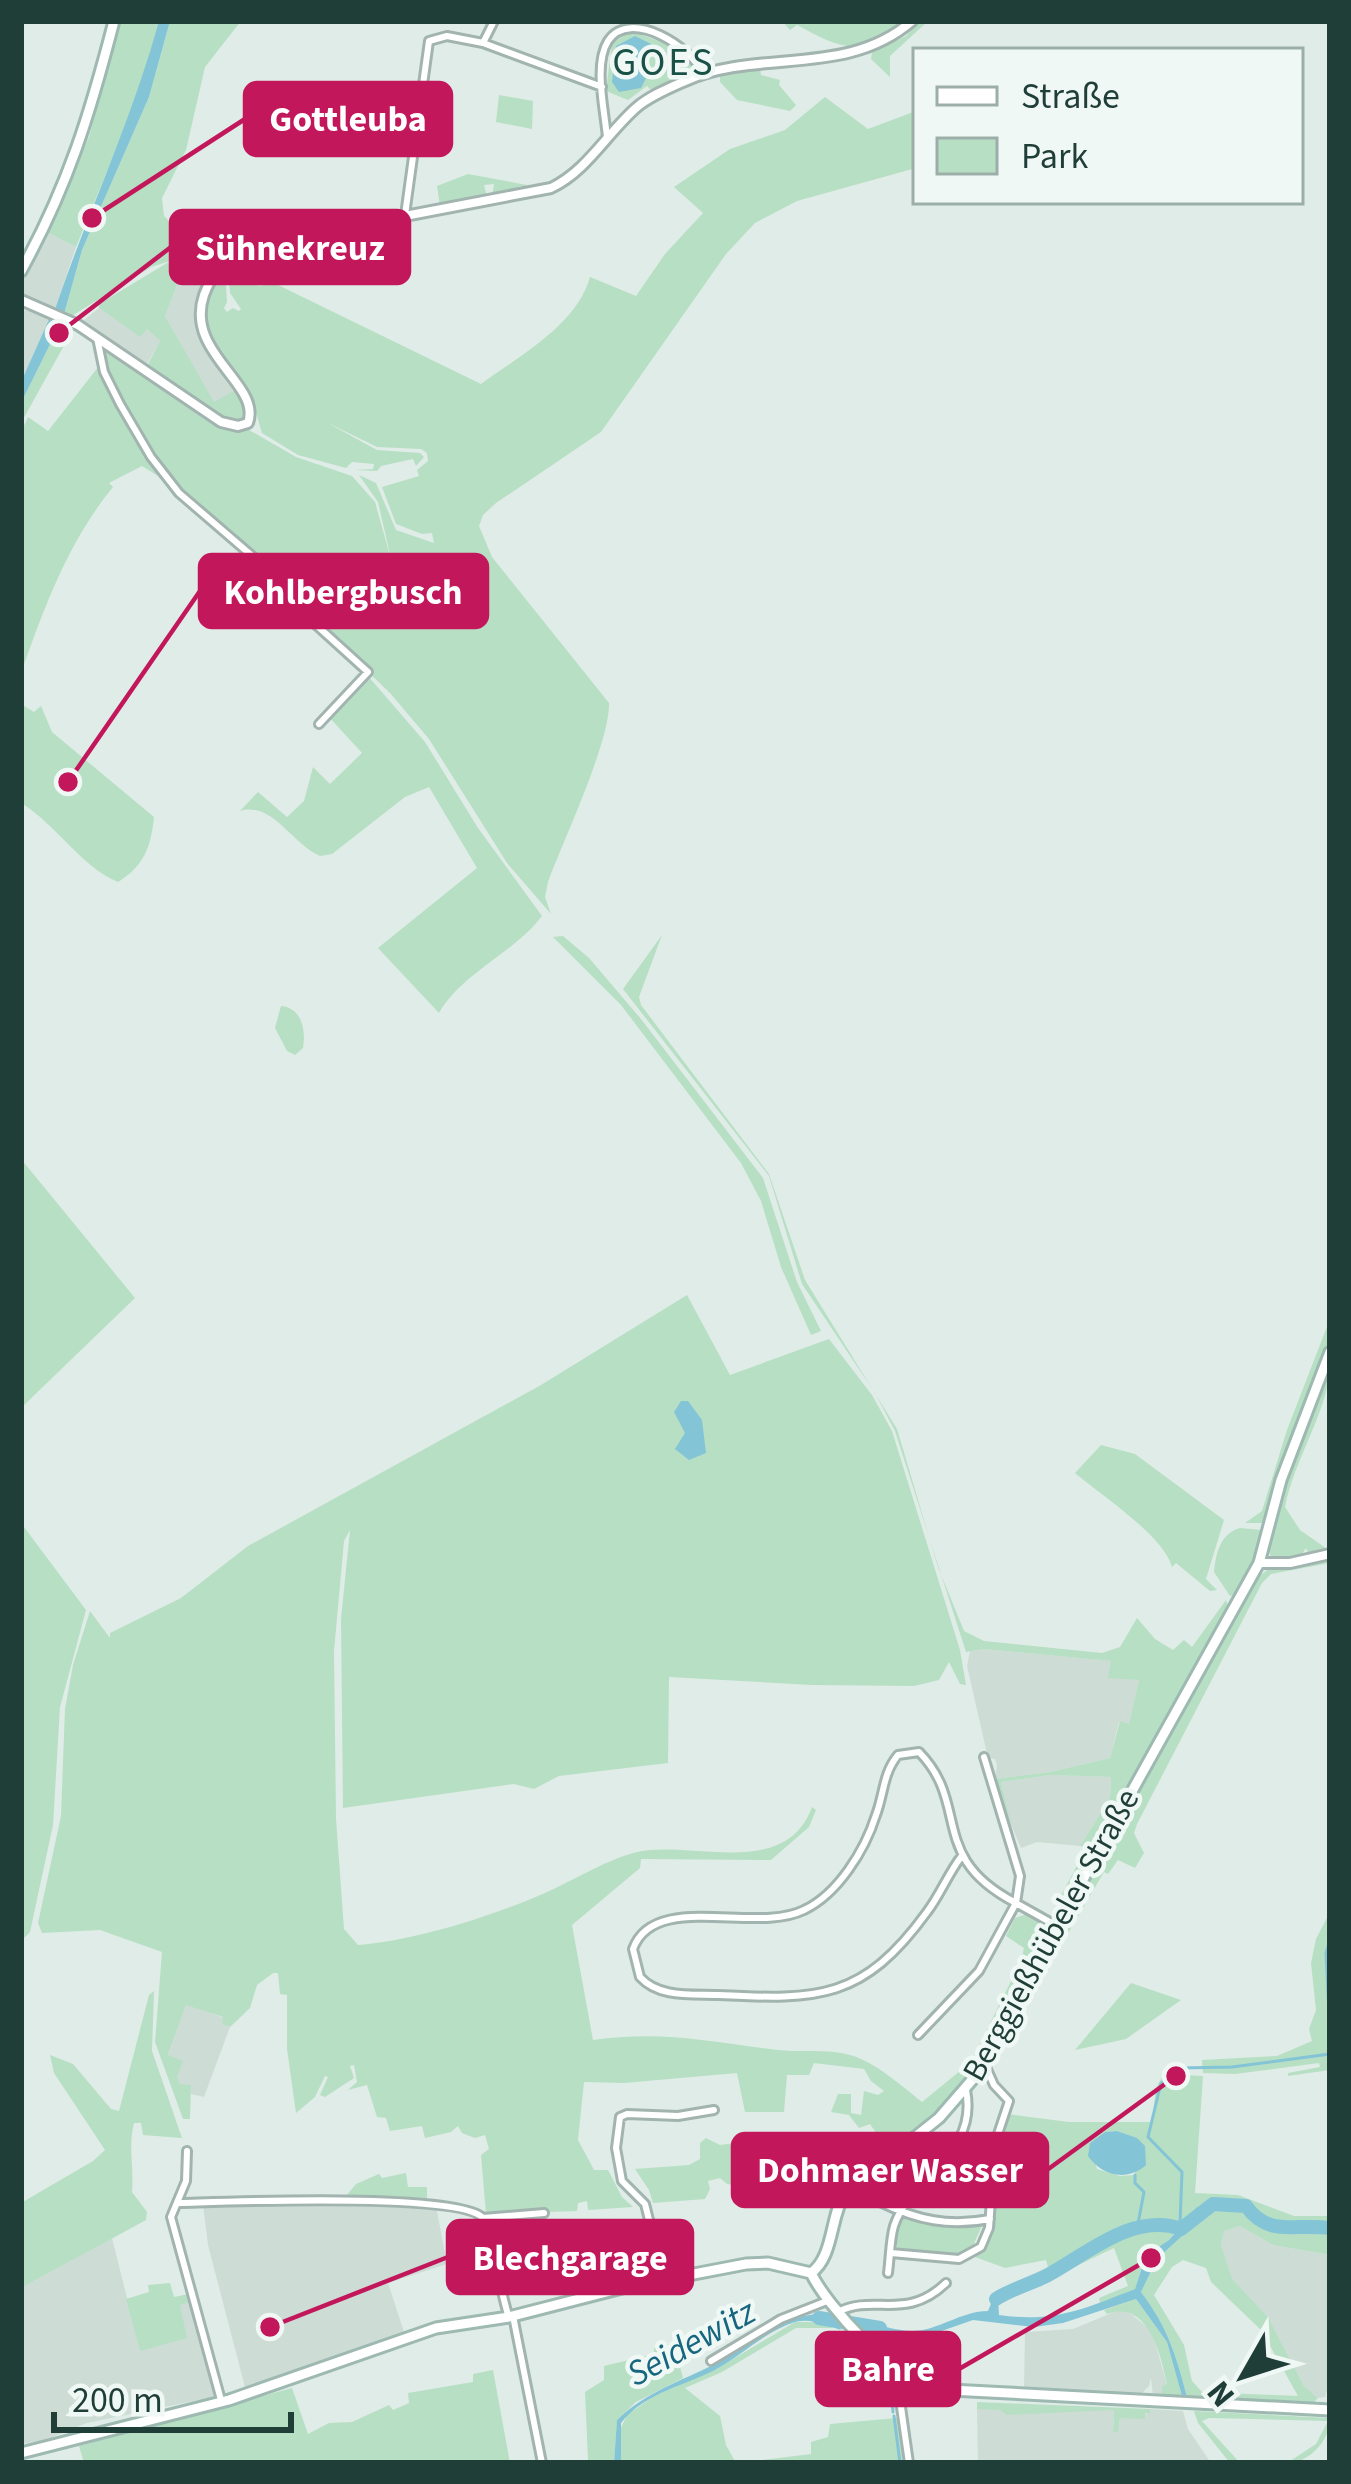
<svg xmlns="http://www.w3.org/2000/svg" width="1351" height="2484" viewBox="0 0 1351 2484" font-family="'Source Sans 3',sans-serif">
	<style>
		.built { fill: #cedcd6 }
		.green { fill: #b7dfc4; fill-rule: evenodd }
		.water { fill: #83c4d6 }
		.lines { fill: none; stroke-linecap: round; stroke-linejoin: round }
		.stream { stroke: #83c4d6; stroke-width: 3 }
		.river { stroke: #83c4d6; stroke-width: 14 }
		.minor-casing { stroke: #a2b4af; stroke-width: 12 }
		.tertiary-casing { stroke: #a2b4af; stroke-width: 14 }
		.secondary-casing { stroke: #9db9b1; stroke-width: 15 }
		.minor { stroke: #fff; stroke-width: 6 }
		.tertiary { stroke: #fff; stroke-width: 8 }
		.secondary { stroke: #fff; stroke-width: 9 }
		.labels { text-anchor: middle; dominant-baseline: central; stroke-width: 9; stroke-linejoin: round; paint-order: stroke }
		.street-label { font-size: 33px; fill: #1f3e37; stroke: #f0f8f5 }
		.water-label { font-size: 36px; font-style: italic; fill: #15667e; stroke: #f0f8f5 }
		.quarter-label { font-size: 39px; letter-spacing: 3px; fill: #195147; stroke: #f0f8f5 }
		.leader { fill: none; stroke: #c2185b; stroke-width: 4.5 }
		.callout-dot { fill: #c2185b; stroke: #f0f8f5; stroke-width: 4.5 }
		.callout { fill: #c2185b; stroke: #c2185b; stroke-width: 4.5 }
		.callout-label { font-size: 36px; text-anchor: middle; font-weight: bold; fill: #fff }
	</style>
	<rect width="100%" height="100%" fill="#e0ece7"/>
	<path class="built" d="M 47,232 L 76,247 L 55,309 L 21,293 L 21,279 Z
		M 209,258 L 213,270 L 198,303 L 199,335 L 235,390 L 214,403 L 165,316 L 187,260 Z
		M 99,308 L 139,336 L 147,329 L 160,341 L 146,366 L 83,321 Z
		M 35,310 L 50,317 L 21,382 L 21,311 Z
		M 983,1649 L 1112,1661 L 1139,1680 L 1129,1725 L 1119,1722 L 1110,1758 L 1050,1772 L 995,1779 L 997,1765 L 995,1759 L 988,1758 L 967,1666 L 970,1651 Z
		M 1051,1775 L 1111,1777 L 1110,1798 L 1080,1846 L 1037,1842 L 1021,1848 L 1010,1822 L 1001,1782 Z
		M 186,2004 L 224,2018 L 222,2024 L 230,2027 L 204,2097 L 191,2094 L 190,2085 L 180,2085 L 168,2056 Z
		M 244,2203 L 436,2206 L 447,2264 L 388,2283 L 405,2335 L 246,2391 L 208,2245 L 203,2205 Z
		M 1240,2226 L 1273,2245 L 1330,2255 L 1330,2380 L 1325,2397 L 1318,2398 L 1304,2386 L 1268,2317 L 1231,2279 L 1221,2245 L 1223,2231 Z
		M 112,2238 L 140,2350 L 180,2304 L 191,2302 L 214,2382 L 213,2397 L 87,2423 L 45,2440 L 21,2444 L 21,2288 Z
		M 1119,2310 L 1131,2314 L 1152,2331 L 1167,2385 L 1162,2386 L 1162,2396 L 1153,2397 L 1151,2378 L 1149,2386 L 1142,2393 L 1024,2389 L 1025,2332 L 1073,2329 Z
		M 977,2409 L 1114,2410 L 1113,2431 L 1118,2431 L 1120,2418 L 1150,2413 L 1150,2409 L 1183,2411 L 1188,2429 L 1211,2463 L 978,2463 Z"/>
	<path class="green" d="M 119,21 L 159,21 L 139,93 L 76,247 L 47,232 L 89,137 Z
		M 170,21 L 241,21 L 205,67 L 186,150 L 162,198 L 164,216 L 193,244 L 189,255 L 151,267 L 70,317 L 64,314 L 82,250 L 149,97 Z
		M 782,21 L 904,21 C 862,58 843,50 797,25 L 790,30 Z
		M 920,21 L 928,21 L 890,56 L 890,77 L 871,59 L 872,52 L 906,36 Z
		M 631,31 L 664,43 L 696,69 L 652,91 L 647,86 L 628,100 L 606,91 L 612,42 Z
		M 760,67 L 761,75 L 780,80 L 779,85 L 796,105 L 790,111 L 737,100 L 720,82 L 720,76 Z
		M 499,95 L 533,101 L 532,129 L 496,122 Z
		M 825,97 L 868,129 L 916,111 L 916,168 L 797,201 L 755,223 L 726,254 L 601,432 L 496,503 L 483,515 L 479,526 L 492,557 L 609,703 C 610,742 563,841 548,882 L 545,897 L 551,914 L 507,863 L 429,739 L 390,693 L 313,619 L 259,559 L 172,480 L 138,432 L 106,370 L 101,346 L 222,426 L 249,430 L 296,457 L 352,476 L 375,502 L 392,563 L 378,502 L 359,475 L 376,483 L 396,530 L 434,543 L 432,533 L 422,534 L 396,524 L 382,487 L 419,476 L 417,470 L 428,461 L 427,453 L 421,449 L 377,447 L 326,422 L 377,450 L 420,453 L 424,457 L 416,466 L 413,459 L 381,466 L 377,471 L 355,470 L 373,469 L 374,464 L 352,462 L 346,468 L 298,455 L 262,433 C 258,421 256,407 249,396 C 219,348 186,333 218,273 L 225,269 L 227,302 L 224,308 L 227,312 L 233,308 L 239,311 L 241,309 L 230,293 L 228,265 L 256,247 L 246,261 L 249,277 L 258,286 L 276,284 L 481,384 C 519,356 577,325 590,277 L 636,296 L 665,254 L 703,213 L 674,187 L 730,149 L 785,130 Z
		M 468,174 L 527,185 L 526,190 L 520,186 L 514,192 L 492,196 L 494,184 L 484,185 L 487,197 L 440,206 L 437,186 Z
		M 187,260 L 165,316 L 214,402 L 235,390 L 246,403 L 245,419 L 224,420 L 81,323 L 147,366 L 160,341 L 147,329 L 140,337 L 99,308 L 99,304 L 167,263 Z
		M 61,322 L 69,327 L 71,333 L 21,423 L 21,403 Z
		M 99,366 L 166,481 L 142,466 L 109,483 L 113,487 C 68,542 44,608 21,673 L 21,432 L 28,417 L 48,431 Z
		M 368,676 L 425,742 L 478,828 L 542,916 C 514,953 462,973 439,1013 L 378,948 L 477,868 L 429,787 L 405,797 L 332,854 L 320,856 C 292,844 272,801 240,811 L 258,792 L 287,817 L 304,801 L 313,767 L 330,784 L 362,753 L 329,717 Z
		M 21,704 L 34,712 L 41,706 L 52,732 L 154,817 C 151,847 144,866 118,882 C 80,866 57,825 21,803 Z
		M 662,935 L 639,997 L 641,1005 L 769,1174 L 805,1280 L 897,1429 L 938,1567 L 964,1631 L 984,1641 L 1102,1653 L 1120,1647 L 1137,1618 L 1155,1639 L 1173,1650 L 1184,1640 L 1192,1647 L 1226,1600 L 1228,1607 L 1062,1908 L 1057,1903 L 1087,1847 L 1080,1846 L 1110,1798 L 1111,1777 L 1051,1775 L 1001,1782 L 1015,1841 L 995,1779 L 1050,1772 L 1110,1758 L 1120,1721 L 1129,1724 L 1139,1680 L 1108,1678 L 1111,1661 L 983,1649 L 966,1652 L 895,1431 L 875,1393 L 802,1284 L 769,1176 L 623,989 Z
		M 563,936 L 589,958 L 641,1019 L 763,1178 L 797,1282 L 821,1331 L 811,1335 L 781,1267 L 761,1201 L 741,1163 L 621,1005 L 553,937 Z
		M 281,1006 C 302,1008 306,1030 303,1048 L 295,1055 L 287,1051 L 275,1028 Z
		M 21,1159 L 135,1298 L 21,1408 Z
		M 687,1295 L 730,1375 L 829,1339 L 872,1395 L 892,1431 L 960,1650 L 966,1685 L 960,1684 L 949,1662 L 939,1680 L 914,1686 L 812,1685 L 669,1677 L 668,1763 L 559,1776 L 534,1789 L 514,1784 L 343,1808 L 341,1619 L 350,1530 L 344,1541 L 334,1651 L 336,1819 L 344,1929 L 358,1945 C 415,1941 492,1916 545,1893 C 574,1880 608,1859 637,1852 C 694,1840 785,1880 812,1807 L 816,1810 L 809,1827 L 771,1860 L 641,1859 L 640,1868 L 572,1925 L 593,2040 C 660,2030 712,2042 778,2050 C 805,2053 836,2047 861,2059 C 883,2069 903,2087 922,2102 L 971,2062 L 1021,1961 L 1024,1948 L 1006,1936 L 1015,1918 L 1029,1913 L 1041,1921 L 1046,1938 L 1036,1942 L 1041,1946 L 980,2063 L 949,2101 L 890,2153 L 870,2124 L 859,2128 L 849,2115 L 831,2112 L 838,2094 L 851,2094 L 851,2113 L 861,2115 L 864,2091 L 878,2095 L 884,2091 L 871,2081 L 864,2069 L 814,2063 L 809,2075 L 787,2075 L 784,2112 L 745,2112 L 737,2073 L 624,2083 L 584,2082 L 578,2140 L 594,2170 L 608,2170 L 622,2197 L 633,2207 L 588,2210 L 587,2201 L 578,2203 L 577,2211 L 486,2214 L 481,2155 L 489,2149 L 485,2135 L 475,2138 L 462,2133 L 458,2126 L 451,2132 L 425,2138 L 422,2126 L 390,2131 L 386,2118 L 377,2117 L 367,2085 L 348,2090 L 357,2082 L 354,2065 L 350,2066 L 354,2078 L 325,2097 L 320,2095 L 328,2077 L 325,2076 L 315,2097 L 296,2113 L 287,2049 L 287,1995 L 280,1994 L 278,1973 L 273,1973 L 257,1985 L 250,2008 L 230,2027 L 222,2024 L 223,2017 L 186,2005 L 168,2055 L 183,2061 L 177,2077 L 180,2084 L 191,2085 L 190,2119 L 183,2119 L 155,2042 L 162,1952 L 100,1930 L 42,1933 L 38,1923 L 61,1816 L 65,1709 L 73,1665 L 90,1611 L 110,1638 L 110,1633 L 181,1598 L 248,1546 L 541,1385 Z
		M 1330,1319 L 1330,1340 L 1278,1480 L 1266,1523 L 1245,1523 L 1262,1511 L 1287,1430 Z
		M 1330,1364 C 1330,1408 1294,1459 1285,1507 L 1300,1530 L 1330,1551 L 1308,1553 L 1306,1548 L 1300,1557 L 1272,1558 L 1269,1552 L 1286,1480 Z
		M 1101,1445 L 1135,1454 L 1224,1520 L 1206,1579 L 1217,1590 L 1210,1591 L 1176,1563 L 1172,1567 C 1164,1536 1101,1495 1075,1473 Z
		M 21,1523 L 86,1610 L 60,1707 L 53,1825 L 30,1932 L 21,1941 Z
		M 1240,1528 L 1261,1530 L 1263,1535 L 1254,1562 L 1236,1595 L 1230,1596 L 1214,1572 C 1216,1553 1220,1534 1240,1528 Z
		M 1330,1558 L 1330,1563 L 1271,1574 L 1262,1583 L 1137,1824 L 1134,1833 L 1144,1853 L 1135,1868 L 1118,1860 L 1108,1874 L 1104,1872 L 1061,1945 L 1058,1944 L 1056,1940 L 1069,1913 L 1257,1578 L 1271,1567 L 1282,1569 Z
		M 1330,1912 L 1330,2070 L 1288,2076 L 1288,2073 L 1320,2067 L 1319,2063 L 1235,2074 L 1203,2073 L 1202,2060 L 1277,2056 L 1312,2041 L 1309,2029 L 1316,2010 L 1311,1963 L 1316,1939 Z
		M 1131,1983 L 1181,2000 L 1126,2039 L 1075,2050 Z
		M 154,1991 L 152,2051 L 182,2138 L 143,2135 L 141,2123 L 134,2123 C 128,2147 134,2166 132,2192 L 147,2212 L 146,2220 L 21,2288 L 21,2203 L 93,2161 L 105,2150 L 54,2073 L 50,2055 L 73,2064 L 111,2109 L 119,2111 L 149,1995 Z
		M 1164,2074 L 1203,2076 L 1195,2193 L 1238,2195 L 1294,2216 L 1330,2216 L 1330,2255 L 1273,2245 L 1240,2226 L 1224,2231 L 1221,2245 L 1232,2279 L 1268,2317 L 1304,2386 L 1318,2398 L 1311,2405 L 1188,2400 C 1176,2356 1169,2329 1141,2292 L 1157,2259 L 1205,2215 L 1183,2221 L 1169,2240 L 1146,2255 L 1135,2289 L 1100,2303 L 1099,2298 L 1128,2286 L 1114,2248 L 1051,2278 L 1046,2260 L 1005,2268 L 975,2257 C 1005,2228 989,2179 997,2142 C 999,2132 1004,2123 1007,2114 L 1069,2122 L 1152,2122 L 1156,2088 ZM 1117,2131 L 1136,2138 L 1135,2175 L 1120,2176 L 1097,2169 L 1090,2143 L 1105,2132 ZM 1183,2260 L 1206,2268 L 1211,2282 L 1261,2330 L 1298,2396 L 1202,2392 L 1192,2381 L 1184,2345 L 1154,2295 L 1172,2267 Z
		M 706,2138 L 720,2145 L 734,2143 L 737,2153 L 751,2155 L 761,2165 L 755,2188 L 727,2184 L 720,2178 L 708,2181 L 710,2189 L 705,2199 L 653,2203 L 649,2190 L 635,2169 L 689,2165 L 700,2159 L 700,2143 Z
		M 406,2173 L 408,2187 L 427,2187 L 427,2200 L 351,2199 L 347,2195 L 356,2184 L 379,2174 L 382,2178 Z
		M 902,2213 L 946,2225 L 984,2221 L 972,2248 L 959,2254 L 898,2250 L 895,2237 Z
		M 170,2283 L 174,2297 L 189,2294 L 191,2302 L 180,2305 L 187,2338 L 140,2351 L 126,2299 L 149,2292 L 148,2285 Z
		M 1136,2299 L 1167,2342 L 1183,2400 L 1162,2396 L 1162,2386 L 1167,2384 C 1161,2355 1148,2299 1107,2314 L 1104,2310 Z
		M 795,2322 L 825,2322 L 833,2328 L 796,2328 L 722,2372 L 685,2388 L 720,2416 L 726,2445 L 736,2463 L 811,2454 L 811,2442 L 828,2437 L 830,2424 L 897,2418 L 905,2463 L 621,2463 L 619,2432 L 627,2415 L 654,2396 L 718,2368 Z
		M 674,2343 L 683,2378 L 636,2402 L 617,2420 L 614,2463 L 578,2463 L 588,2460 L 585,2392 L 604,2380 L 604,2366 L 654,2354 L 654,2348 Z
		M 493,2370 L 510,2463 L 84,2463 L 79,2446 L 292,2388 L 308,2434 L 329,2423 L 352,2422 L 389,2405 L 393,2410 L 409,2403 L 408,2393 L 473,2382 L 473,2374 Z
		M 977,2402 L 1150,2409 L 1150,2414 L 1145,2413 L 1145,2419 L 1120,2418 L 1118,2432 L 1113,2432 L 1114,2410 L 1007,2415 L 1000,2410 L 977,2409 Z
		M 1194,2411 L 1330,2418 C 1330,2440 1310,2463 1287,2463 L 1316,2444 L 1328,2421 L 1209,2418 L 1202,2421 L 1240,2463 L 1230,2463 L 1198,2423 Z"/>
	<path class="water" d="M 159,21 L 170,21 L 149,97 L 82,250 L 64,314 L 55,309 C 88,212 132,120 159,21 Z
		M 635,36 L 651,44 L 648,74 L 641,88 L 619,92 L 612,82 L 616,46 Z
		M 50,317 L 61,322 L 21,403 L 21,382 Z
		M 681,1401 L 688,1401 L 702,1420 L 706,1453 L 689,1460 L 675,1449 L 685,1433 L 674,1412 Z
		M 1117,2131 L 1137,2138 L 1145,2146 L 1146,2165 C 1127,2182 1102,2176 1088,2156 L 1090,2143 L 1105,2132 Z
		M 1197,2207 L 1205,2215 L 1157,2259 L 1141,2292 C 1169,2329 1176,2356 1188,2400 L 1183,2400 L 1167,2342 L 1136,2299 L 1063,2323 L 1034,2327 L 973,2320 L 930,2335 L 872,2335 L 863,2321 C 878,2324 896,2331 912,2331 C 938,2331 961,2311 988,2311 L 995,2294 L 1009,2288 L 1011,2294 L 998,2299 L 999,2315 C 1054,2323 1084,2309 1135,2289 L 1146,2255 L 1169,2240 Z
		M 817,2314 L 831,2316 L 841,2330 C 825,2325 812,2318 795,2322 C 768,2330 744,2353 720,2367 C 687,2386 646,2391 621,2423 L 621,2463 L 614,2463 L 617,2420 C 646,2392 679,2382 715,2364 C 748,2347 778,2317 817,2314 Z"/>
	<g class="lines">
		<path class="stream" d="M 1330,1940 L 1326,1953 L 1330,2033
			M 1135,2175 L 1135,2183 L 1144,2192 L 1137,2229
			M 1180,2223 L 1182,2172 L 1148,2137 L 1161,2083 L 1176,2076 L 1181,2068 L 1232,2067 L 1330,2054
			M 890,2373 L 893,2412
			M 894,2416 L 900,2463"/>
		<path class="river" d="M 996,2299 C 1011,2289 1031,2284 1048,2275 C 1087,2254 1133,2212 1181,2229 L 1213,2204 L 1246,2206 C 1269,2238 1296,2223 1330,2228
			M 819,2318 L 880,2328"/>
		<defs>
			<path id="minor" d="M 483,43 L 494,21
				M 607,138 C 605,111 593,65 608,41 C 630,7 693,48 703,74
				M 405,215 L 429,41 L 447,36 L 483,43 L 602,87
				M 97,338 L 104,372 L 120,404 L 151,457 L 179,493 L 258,561 L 314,623 L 368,672 L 319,724
				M 984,1757 L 1020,1876 L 1016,1903 L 1057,1926
				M 918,2035 L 979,1971 L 1016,1903 C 927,1857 971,1805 919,1752 L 898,1755 C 883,1773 884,1794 876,1815 C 865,1850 838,1894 804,1910 C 756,1934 654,1891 633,1949 L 640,1977 C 659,1998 691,1994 718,1995 C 819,2000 863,2000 927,1912 C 940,1895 948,1874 961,1857
				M 187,2151 L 186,2181 L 171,2217 L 221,2400
				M 880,2202 C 917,2220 949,2227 990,2219
				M 180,2203 C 224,2202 461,2192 483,2218 C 491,2227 501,2298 509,2317
				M 483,2218 L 544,2213
				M 891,2253 L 959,2259 L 981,2247 L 989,2228 L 995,2143 L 1009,2101 L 994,2085 L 985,2065
				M 888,2273 C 890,2258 890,2240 894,2226 C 911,2175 979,2155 966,2090
				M 664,2279 L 645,2204 L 622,2181 L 616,2148 L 620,2117 L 627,2114 L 678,2116 L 714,2110
				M 838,2312 C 875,2293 905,2322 946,2283
				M 513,2316 L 542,2463
				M 711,2361 L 781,2319 L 827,2301
				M 909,2463 L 900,2400 L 911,2381"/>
			<path id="tertiary" d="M 21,300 L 78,325 L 221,422 L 238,426 L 248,423 C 262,384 184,353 204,295 C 212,272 226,257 248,246 L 551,188 C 587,171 607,133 637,107 C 650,96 669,88 685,81 C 760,48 846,78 912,21
				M 1259,1563 L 1290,1563 L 1330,1554"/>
			<path id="secondary" d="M 21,271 C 68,186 90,114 114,21
				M 811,2273 C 834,2257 830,2216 845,2193 L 939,2118 L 985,2065 L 1057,1926 L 1259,1563 L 1281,1480 L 1330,1352
				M 811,2273 C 828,2308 894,2378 931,2389 L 1330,2410
				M 21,2453 L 229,2400 L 436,2328 L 509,2317 L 626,2287 L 746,2264 L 768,2263 L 811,2273"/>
		</defs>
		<use href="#minor" class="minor-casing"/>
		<use href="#tertiary" class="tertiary-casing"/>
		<use href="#secondary" class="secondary-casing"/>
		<use href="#minor" class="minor"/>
		<use href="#tertiary" class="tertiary"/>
		<use href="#secondary" class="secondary"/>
	</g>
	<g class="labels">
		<g class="street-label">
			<text transform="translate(1051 1935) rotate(-61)">Berggießhübeler Straße</text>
		</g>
		<g class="water-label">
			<text transform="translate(691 2343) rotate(-29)">Seidewitz</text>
		</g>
		<g class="quarter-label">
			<text x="664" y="63">GOES</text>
		</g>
	</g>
	<path class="leader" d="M92 218L245 119M59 333L171 247M68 782L200 591M1176 2076L1047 2170M270 2327L448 2257M1151 2258L959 2369"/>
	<g class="callout-dot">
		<circle cx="92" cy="218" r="12"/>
		<circle cx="59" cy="333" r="12"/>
		<circle cx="68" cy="782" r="12"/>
		<circle cx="1176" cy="2076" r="12"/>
		<circle cx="270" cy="2327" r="12"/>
		<circle cx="1151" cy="2258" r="12"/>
	</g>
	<g class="callout">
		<rect x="245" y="83" width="206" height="72" rx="12"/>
		<rect x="171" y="211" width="238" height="72" rx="12"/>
		<rect x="200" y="555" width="287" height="72" rx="12"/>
		<rect x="733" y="2134" width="314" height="72" rx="12"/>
		<rect x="448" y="2221" width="244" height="72" rx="12"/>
		<rect x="817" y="2333" width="142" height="72" rx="12"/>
	</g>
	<g class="callout-label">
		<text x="348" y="131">Gottleuba</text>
		<text x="290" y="260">Sühnekreuz</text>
		<text x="343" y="604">Kohlbergbusch</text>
		<text x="890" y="2182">Dohmaer Wasser</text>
		<text x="570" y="2270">Blechgarage</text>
		<text x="888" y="2381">Bahre</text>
	</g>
	<rect width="1351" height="2484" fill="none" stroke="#1f3e37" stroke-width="48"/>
	<rect x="913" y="48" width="390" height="156" fill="#f0f8f5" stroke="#9caea9" stroke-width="3"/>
	<rect x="937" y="87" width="60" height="18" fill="#ffffff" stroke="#9caea9" stroke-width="3"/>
	<text x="1021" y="108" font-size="36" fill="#1f3e37">Straße</text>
	<rect x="937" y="138" width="60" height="36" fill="#b7dfc4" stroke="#9caea9" stroke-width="3"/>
	<text x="1021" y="168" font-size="36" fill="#1f3e37">Park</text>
	<g transform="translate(1243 2376) rotate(231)" stroke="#f0f8f5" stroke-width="9" paint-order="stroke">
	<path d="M0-9L21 45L0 30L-21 45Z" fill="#1f3e37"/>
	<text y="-18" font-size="33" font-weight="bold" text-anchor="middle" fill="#1f3e37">N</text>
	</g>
	<path d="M54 2412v18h237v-18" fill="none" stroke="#1f3e37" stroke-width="6"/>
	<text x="72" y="2412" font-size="36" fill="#1f3e37" stroke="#f0f8f5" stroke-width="9" paint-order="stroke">200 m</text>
</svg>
